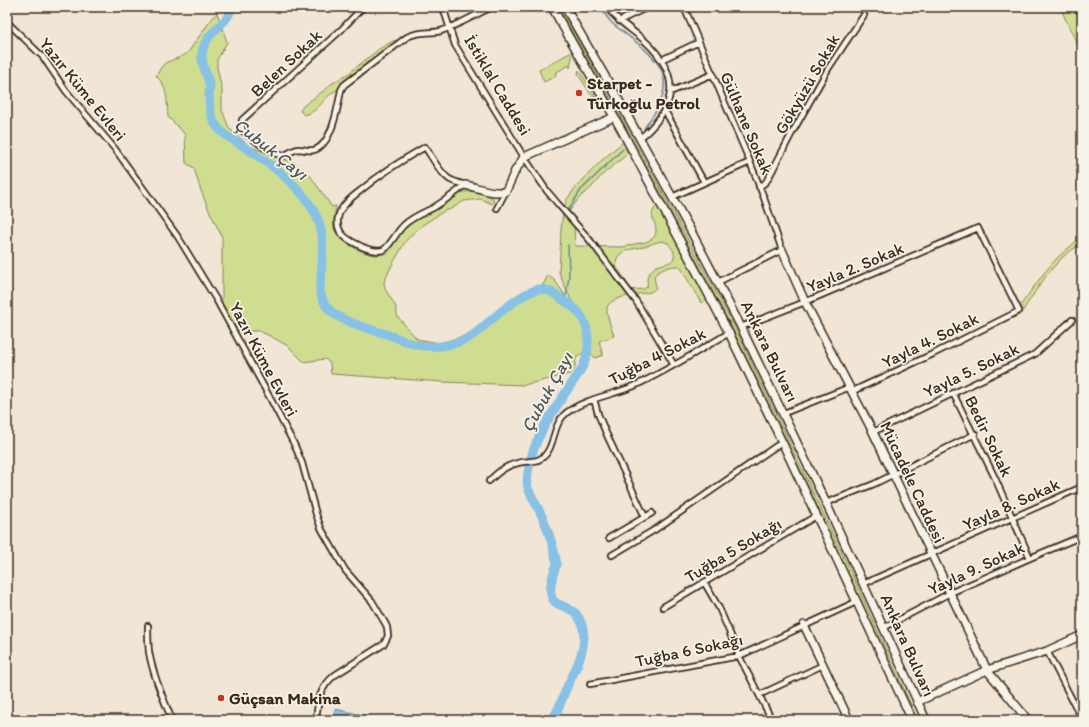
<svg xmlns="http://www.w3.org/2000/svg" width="1089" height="727" viewBox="0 0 1089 727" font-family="Itim,sans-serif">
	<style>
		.green { fill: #cfdd90; stroke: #858457; fill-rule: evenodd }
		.water { fill: #87c1e6; stroke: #698596 }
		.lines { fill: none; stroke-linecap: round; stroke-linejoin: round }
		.stream { stroke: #698596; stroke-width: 1.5 }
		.river { stroke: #87c1e6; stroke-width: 9 }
		.street-casing { stroke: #3b2a1e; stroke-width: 8 }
		.secondary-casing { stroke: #3b2a1e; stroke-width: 10 }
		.street { stroke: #f7f3e8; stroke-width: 4.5 }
		.secondary { stroke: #f7f3e8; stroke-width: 7 }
		.poi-dot { fill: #c8321e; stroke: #f7f3e8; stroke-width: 1.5 }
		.labels { text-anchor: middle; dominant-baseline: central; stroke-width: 3.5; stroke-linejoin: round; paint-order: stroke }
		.street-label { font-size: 17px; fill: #3b2a1e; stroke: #f7f3e8 }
		.poi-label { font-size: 17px; font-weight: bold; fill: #3b2a1e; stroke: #f7f3e8; text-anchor: start }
		.water-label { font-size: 18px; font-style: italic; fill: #52575a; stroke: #f7f3e8 }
	</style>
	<rect width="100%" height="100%" fill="#f1e5d5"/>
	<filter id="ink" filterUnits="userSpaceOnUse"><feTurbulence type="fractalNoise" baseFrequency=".025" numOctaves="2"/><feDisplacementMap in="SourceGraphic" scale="8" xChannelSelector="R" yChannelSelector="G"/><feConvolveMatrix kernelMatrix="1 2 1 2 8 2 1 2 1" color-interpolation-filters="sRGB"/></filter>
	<g filter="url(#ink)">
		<path class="green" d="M 558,7 L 560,7 L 665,197 L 734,326 L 849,568 L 918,720 L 915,720 L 774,415 L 730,324 L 659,190 Z
			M 1060,7 L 1082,7 L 1082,55 Z
			M 217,13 L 227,42 L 217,60 L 217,67 L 222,90 L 222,110 L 229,128 L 240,138 L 251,147 L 265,152 L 275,157 L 293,162 L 309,174 L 332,207 L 336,206 C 335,214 332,224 335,231 C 340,242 363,254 375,255 C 379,255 384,254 388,253 C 393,246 395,236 402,230 C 410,223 419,217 428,213 C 430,211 434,211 436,209 C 457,194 468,183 494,199 L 492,204 L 486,201 L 480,199 L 464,201 L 451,209 L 444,211 L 424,224 L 412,234 L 405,242 L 391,267 L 384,282 L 385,289 L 395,305 L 397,312 L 397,316 L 417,339 L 440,343 L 470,334 L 520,295 L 530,289 L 543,285 L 548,275 L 556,282 L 562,291 L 578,316 L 574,306 L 564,285 L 559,272 L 561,230 L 563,210 L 567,199 L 576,187 L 602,160 L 623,142 L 628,153 L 625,156 L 603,174 L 591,188 L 581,196 L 572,207 L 569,213 L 570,216 L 574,226 L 575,246 C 590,246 604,247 619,247 C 624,247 629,246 634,244 C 641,243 656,242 656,231 C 656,220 647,215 657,206 L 707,299 L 701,303 L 681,268 L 679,266 C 671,265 659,270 654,276 L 656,288 L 651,292 C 641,294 609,296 607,308 C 606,315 612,329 614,336 L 599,341 L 603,355 L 595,358 L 588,350 L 576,358 L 575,368 L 570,374 L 524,385 L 443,382 L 331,374 L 330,363 L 325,359 L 304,362 L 288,346 L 270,336 L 259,331 L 238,331 L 222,306 L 222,237 L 208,208 L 200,188 L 194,168 L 186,163 L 185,135 L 182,131 L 168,117 C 167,103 168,86 156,76 L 162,66 L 167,62 L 183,56 L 189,51 L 208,24 ZM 662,241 L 668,243 C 670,246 674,250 674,254 C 676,265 660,263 655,267 C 653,269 649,273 648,275 C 646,279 648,283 647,287 L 643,289 L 629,290 L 625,279 L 617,268 L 616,265 L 617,258 C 623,249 633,249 643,247 C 650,245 655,242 662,241 Z
			M 398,40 L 399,45 L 389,54 L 344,88 C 325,90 322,112 304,115 L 300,111 L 303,106 L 326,89 L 331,84 L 349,73 L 379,49 L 393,41 Z
			M 570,53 L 572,57 L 570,68 L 569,65 L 555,73 L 556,76 L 544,82 L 539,70 Z
			M 579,70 L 598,101 L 595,101 L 578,74 Z
			M 1082,236 L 1082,243 C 1076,248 1069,251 1064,256 C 1047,272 1035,292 1022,312 L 1020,306 L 1044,273 L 1057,258 Z"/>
		<path class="water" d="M 335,709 L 377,718 L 376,720 L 333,720 Z"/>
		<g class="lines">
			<path class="stream" d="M 600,7 L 610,21 L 614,25 C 629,37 663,59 664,79 C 665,88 662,100 657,109 C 653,116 648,122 644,129
				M 569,209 L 581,190 L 623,149
				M 565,302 L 569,276 L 568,245"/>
			<path class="river" d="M 232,7 C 227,27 205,30 202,54 C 201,66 208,75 210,87 C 210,89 209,93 209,96 C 209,105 210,114 214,122 C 221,136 237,141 249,150 C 278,169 317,198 322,235 C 324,253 321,272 320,290 C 323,313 343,320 363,327 C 374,331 386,333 397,338 C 403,340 408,343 414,344 C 432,349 457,346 473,335 C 483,328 493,318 503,310 C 513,302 527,291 540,289 C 543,289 546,290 549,291 C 554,293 577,309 580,314 C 590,328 590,348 584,364 C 580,373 573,381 568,389 C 551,414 531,443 528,473 C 527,478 527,484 528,488 C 529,492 532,495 533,499 C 537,506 541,513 544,521 C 550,535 554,549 557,564 C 553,573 546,594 555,602 C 557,604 560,605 563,606 C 574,611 578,613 582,625 C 589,646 575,670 566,689 C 562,700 558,711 552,720"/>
			<defs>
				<path id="street" d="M 363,7 L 341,30 L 242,120 L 242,129 L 244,132 C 252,138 274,157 284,155 C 289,154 292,150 298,149 C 304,149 309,151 314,150 C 332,145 338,106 341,90 L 344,85 L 407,37 C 420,30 429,34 441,31 C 458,25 475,15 492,7
					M 443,7 L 455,45 L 524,157 L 547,191 L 558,204 L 589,239 L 636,301 L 674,365
					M 607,7 C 619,23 632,29 646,42 C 659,54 673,73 670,93 C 668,110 653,128 640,138
					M 684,7 L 750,162 L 764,198 L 782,250 L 718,282
					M 1079,7 L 1082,14
					M 619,21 L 648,7
					M 7,22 L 43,57 L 66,91 L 115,149 L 178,237 L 217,301 L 270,398 L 295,446 L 302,463 L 316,514 L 321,528 L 345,570 L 372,601 L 385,623 L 387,627 L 388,636 L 384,644 L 335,675 C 319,688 318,701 316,720
					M 661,60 L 699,42
					M 670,92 L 713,74
					M 664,109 L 704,182
					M 425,147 C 432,157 439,172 449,179 C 454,182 460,183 465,185 C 455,194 444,201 433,208 C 423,213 412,217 404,225 C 397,231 389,248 383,250 C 372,253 360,246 351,241 C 340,235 335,226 339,214 C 343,204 352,197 360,191 C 380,174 402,160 425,147 Z
					M 759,187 L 766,182 L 769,177 L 792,133 L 828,69 L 864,15
					M 672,197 L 750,162
					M 497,208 L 506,191
					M 741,327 L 805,302 L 978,228 L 1019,311 L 933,354 L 853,391
					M 953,393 L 995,478 L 1030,558
					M 594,399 L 598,414 L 606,433 L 645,517
					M 784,413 L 850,387
					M 873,432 L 1035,354 L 1072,320
					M 489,481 C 500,470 507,465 522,462 C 528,461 535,462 540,459 C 557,450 550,423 569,411 C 588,398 613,395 634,386 C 667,371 698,351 729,333
					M 826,503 L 874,484 L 975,434
					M 609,538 L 652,513
					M 612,555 L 656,529 L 782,442
					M 704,582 L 719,608 L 729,631 L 739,656 L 772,720
					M 863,584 L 1082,487
					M 663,607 L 816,516
					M 148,626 C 148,635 148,643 149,652 C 153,675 163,698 172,720
					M 883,628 L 950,593 L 1030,558 L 1082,536
					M 1047,651 L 1082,719
					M 590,684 L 739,656 L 856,602
					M 759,695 L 823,665
					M 904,720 L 910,717"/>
				<path id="secondary" d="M 552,7 L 621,129 L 729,333 L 782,442 L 912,720
					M 565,7 L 617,97 L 692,233 L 741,327 L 826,503 L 926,720
					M 465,185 C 477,187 493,195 506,191 L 515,171 L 524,157 L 614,117
					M 782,250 L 805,302 L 873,432 L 987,670 L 1028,720
					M 804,625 L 849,720
					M 917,702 L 987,670 L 1047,651 L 1082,635"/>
			</defs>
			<use href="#street" class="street-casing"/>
			<use href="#secondary" class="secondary-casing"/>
			<use href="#street" class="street"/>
			<use href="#secondary" class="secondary"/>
		</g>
	</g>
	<g class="poi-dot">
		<circle cx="579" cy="93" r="4"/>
		<circle cx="221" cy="698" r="4"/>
	</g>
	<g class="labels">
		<g class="street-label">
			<text transform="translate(286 63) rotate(-43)">Belen Sokak</text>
			<text transform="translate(807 84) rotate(-60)">Gökyüzü Sokak</text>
			<text transform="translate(498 85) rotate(59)">İstiklal Caddesi</text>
			<text transform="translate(83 89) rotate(51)">Yazır Küme Evleri</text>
			<text transform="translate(747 123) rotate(67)">Gülhane Sokak</text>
			<text transform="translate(855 267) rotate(-23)">Yayla 2. Sokak</text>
			<text transform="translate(930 340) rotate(-26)">Yayla 4. Sokak</text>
			<text transform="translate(770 351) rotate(64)">Ankara Bulvarı</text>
			<text transform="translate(657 356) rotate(-27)">Tuğba 4 Sokak</text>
			<text transform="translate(264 359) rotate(62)">Yazır Küme Evleri</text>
			<text transform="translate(971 370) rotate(-26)">Yayla 5. Sokak</text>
			<text transform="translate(989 436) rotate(64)">Bedir Sokak</text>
			<text transform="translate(913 482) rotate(65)">Mücadele Caddesi</text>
			<text transform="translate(1011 504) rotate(-24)">Yayla 8. Sokak</text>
			<text transform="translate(733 550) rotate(-31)">Tuğba 5 Sokağı</text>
			<text transform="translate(976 568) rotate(-25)">Yayla 9. Sokak</text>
			<text transform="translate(908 645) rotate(66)">Ankara Bulvarı</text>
			<text transform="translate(689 650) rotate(-12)">Tuğba 6 Sokağı</text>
		</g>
		<g class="poi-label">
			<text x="587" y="83">Starpet -<tspan x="587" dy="20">Türkoğlu Petrol</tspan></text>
			<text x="229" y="698">Güçsan Makina</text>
		</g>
		<g class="water-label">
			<text transform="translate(271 149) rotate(38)">Çubuk Çayı</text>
			<text transform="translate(547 392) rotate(-61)">Çubuk Çayı</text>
		</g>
	</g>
	<rect width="1089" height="727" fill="none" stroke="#f7f3e8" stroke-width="24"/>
	<rect x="12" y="12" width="1065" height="703" fill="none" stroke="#3b2a1e" stroke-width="1.5" filter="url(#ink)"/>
</svg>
